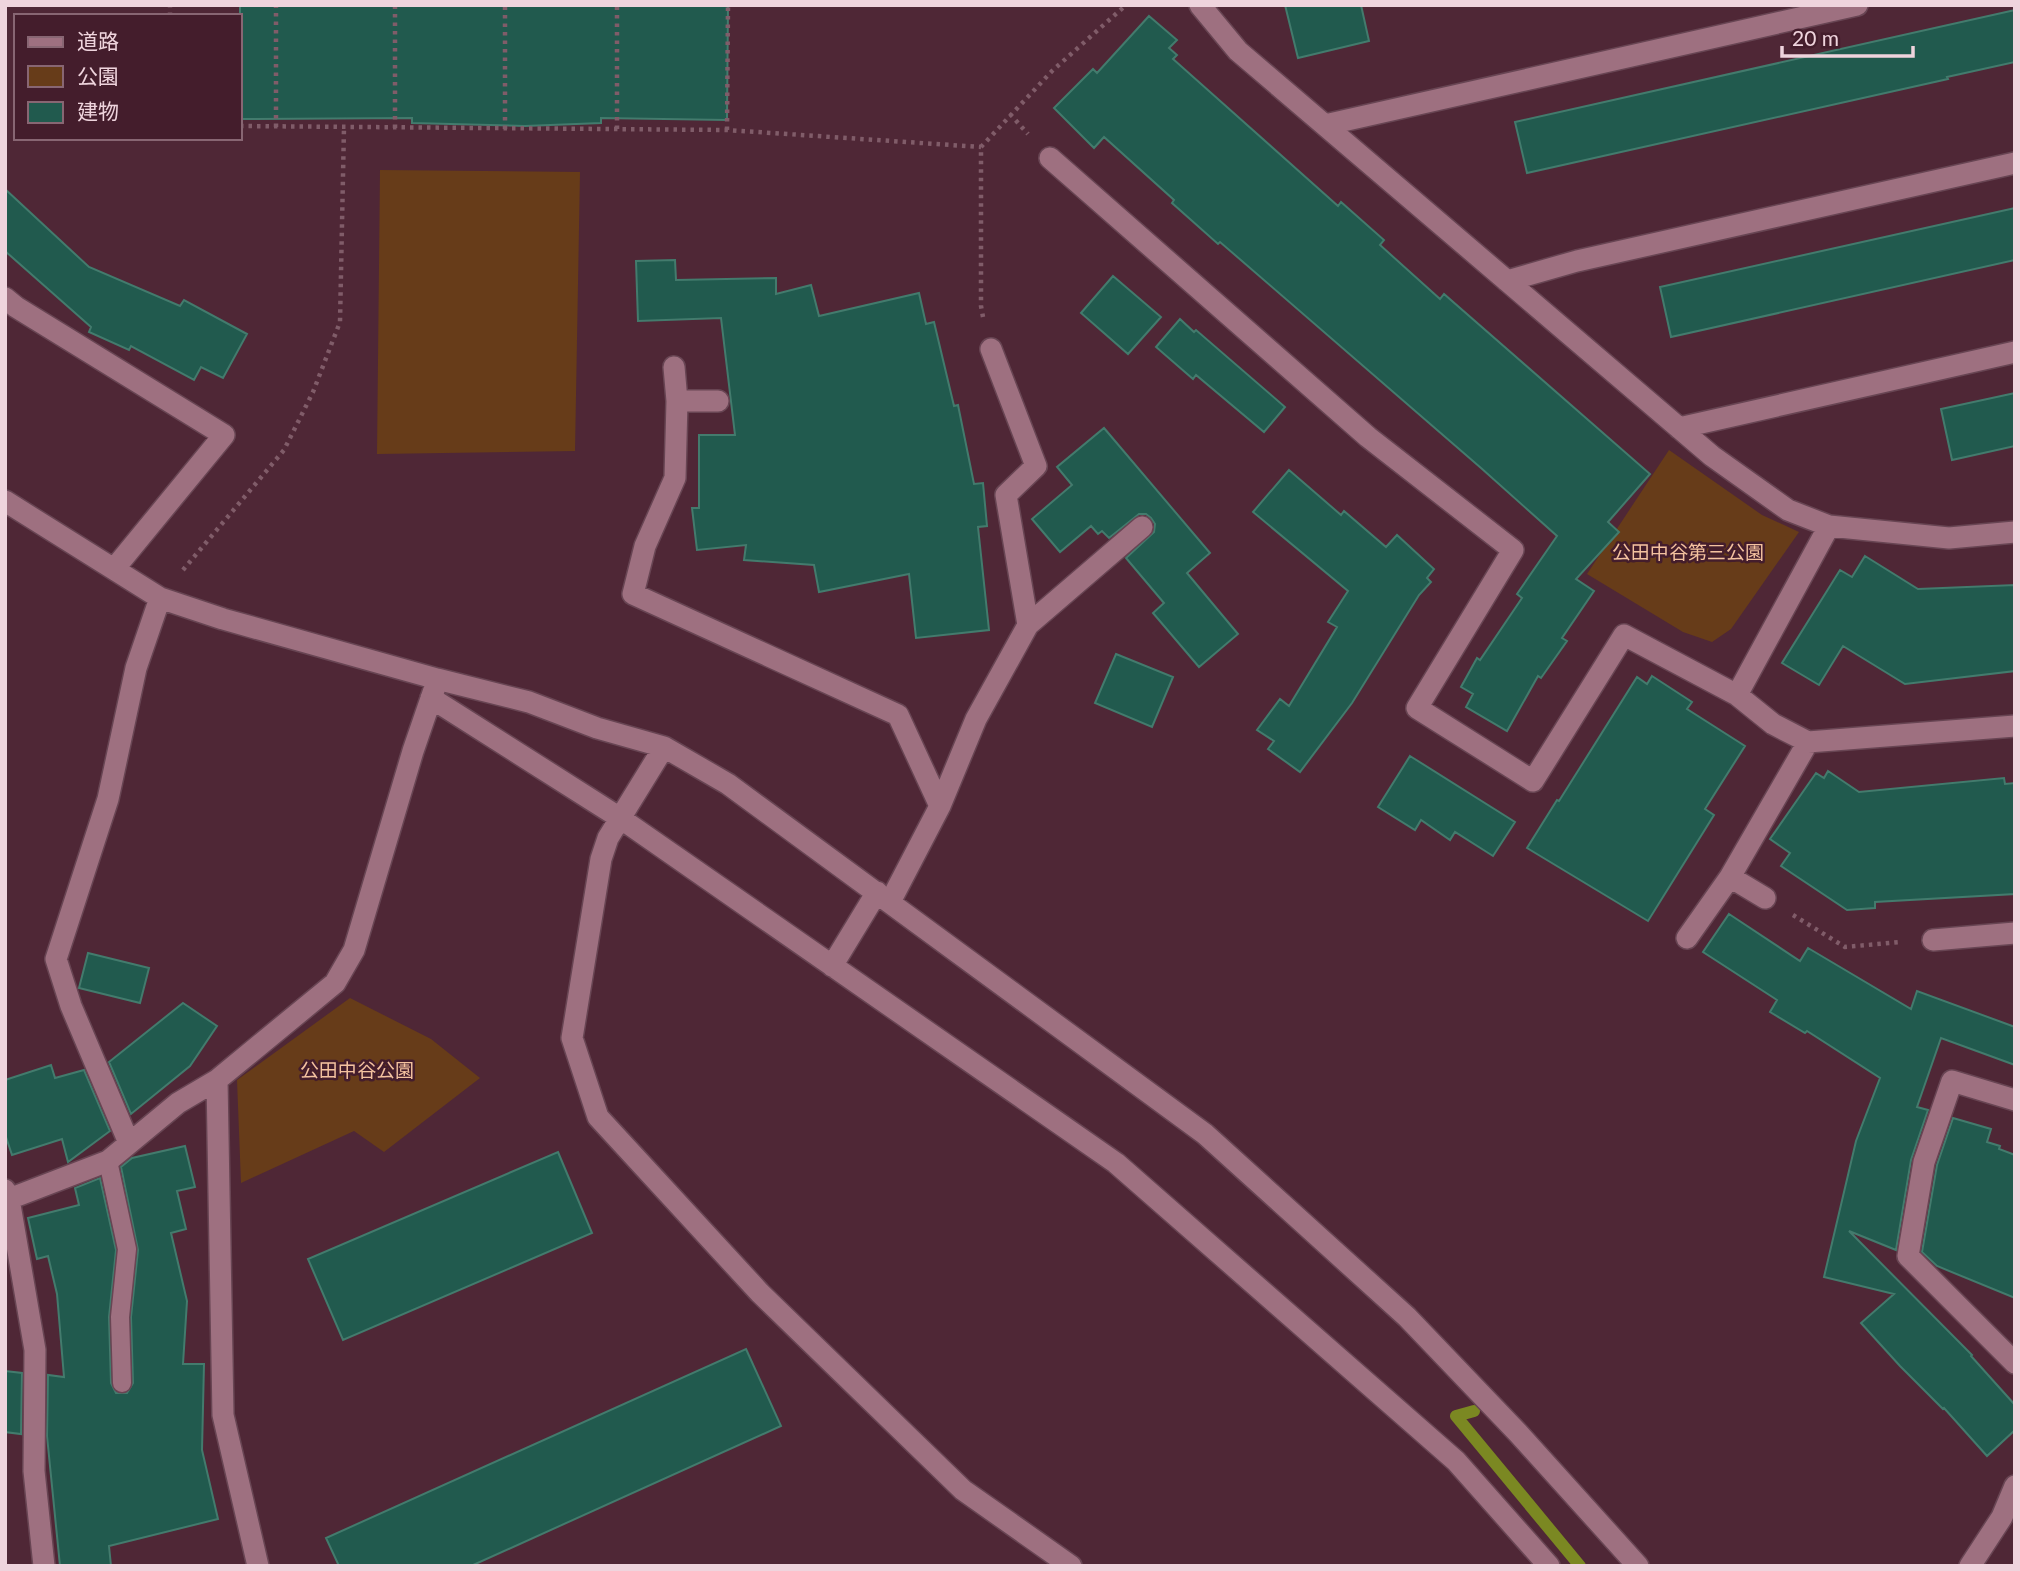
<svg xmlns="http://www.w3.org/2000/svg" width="2020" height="1571" viewBox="0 0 2020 1571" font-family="Lato,'Noto Sans JP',sans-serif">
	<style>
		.green { fill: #673c19 }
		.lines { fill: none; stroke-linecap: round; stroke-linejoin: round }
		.stream { stroke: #7b8822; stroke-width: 12 }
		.building { fill: #215a4e; stroke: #437b6d; stroke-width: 2 }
		.lane-casing { stroke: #684553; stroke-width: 21 }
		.street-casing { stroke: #684553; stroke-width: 24 }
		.path { stroke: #805c69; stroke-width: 4.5; stroke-dasharray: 3.5 5; stroke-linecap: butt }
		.lane { stroke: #9e7080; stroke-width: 18 }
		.street { stroke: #9e7080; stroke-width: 21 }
		.labels { text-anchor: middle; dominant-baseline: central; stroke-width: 5; stroke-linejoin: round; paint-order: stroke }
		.park-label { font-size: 19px; fill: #f4c29f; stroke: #441d2c }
	</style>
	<rect width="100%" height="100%" fill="#4f2736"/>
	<path class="green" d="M 380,170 L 580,172 L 575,451 L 377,454 Z
		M 1669,450 L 1762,515 L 1799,532 L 1731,629 L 1712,642 L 1683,632 L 1587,574 Z
		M 350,998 L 431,1039 L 480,1078 L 384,1152 L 354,1131 L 241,1183 L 237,1080 Z"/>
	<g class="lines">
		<path class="stream" d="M 1474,1411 L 1456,1416 L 1580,1566"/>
	</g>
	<path class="building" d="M 240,5 L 728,5 L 727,120 L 601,118 L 601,123 L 525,126 L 412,123 L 412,118 L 240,119 Z
		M 1285,5 L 1361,5 L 1369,41 L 1298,58 Z
		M 2015,10 L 2015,62 L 1947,77 L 1948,79 L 1527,173 L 1515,122 Z
		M 1149,16 L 1177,40 L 1169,48 L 1177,55 L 1173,59 L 1338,206 L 1341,202 L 1384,240 L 1380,245 L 1440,299 L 1444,294 L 1650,474 L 1608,522 L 1619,532 L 1576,579 L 1594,591 L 1562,638 L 1567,641 L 1541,678 L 1538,676 L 1507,731 L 1466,707 L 1473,694 L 1461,687 L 1477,658 L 1480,660 L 1522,598 L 1517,594 L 1557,536 L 1481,468 L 1220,242 L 1218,244 L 1172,203 L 1174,200 L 1104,137 L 1094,148 L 1054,108 L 1093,69 L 1097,73 Z
		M 5,189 L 89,267 L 180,306 L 184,300 L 247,334 L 223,378 L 201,367 L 194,380 L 131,346 L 129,350 L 89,332 L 91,327 L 5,251 Z
		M 2015,208 L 2015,260 L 1671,337 L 1660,287 Z
		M 675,260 L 676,280 L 776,278 L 776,294 L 811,285 L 819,316 L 919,293 L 926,324 L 934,322 L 954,406 L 958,405 L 974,484 L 983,483 L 987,526 L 978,527 L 989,630 L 916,638 L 909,574 L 819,592 L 814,565 L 744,560 L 746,545 L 697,550 L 692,508 L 699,508 L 699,435 L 735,435 L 721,318 L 638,321 L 636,261 Z
		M 1113,276 L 1161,317 L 1128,354 L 1081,313 Z
		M 1180,319 L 1194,332 L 1196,330 L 1285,407 L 1264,432 L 1196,375 L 1193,379 L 1156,347 Z
		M 2015,393 L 2015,446 L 1952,460 L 1941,409 Z
		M 1104,428 L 1210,553 L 1187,573 L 1238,634 L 1199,667 L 1153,613 L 1164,603 L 1126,558 L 1154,532 L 1155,524 L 1151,518 L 1146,514 L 1139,514 L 1109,538 L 1102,531 L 1098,534 L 1091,526 L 1060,552 L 1032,519 L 1072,485 L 1057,467 Z
		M 1289,470 L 1341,515 L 1344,511 L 1386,547 L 1397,535 L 1434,569 L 1427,578 L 1431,582 L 1419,595 L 1352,703 L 1300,772 L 1268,749 L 1274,741 L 1257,730 L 1280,699 L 1289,706 L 1337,627 L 1328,622 L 1348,591 L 1253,512 Z
		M 1865,556 L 1918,589 L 2015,585 L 2015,671 L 1905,684 L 1843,646 L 1819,685 L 1782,663 L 1840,570 L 1852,577 Z
		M 1116,654 L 1173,677 L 1152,727 L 1095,703 Z
		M 1652,676 L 1692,702 L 1687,709 L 1745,746 L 1705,809 L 1714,815 L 1648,921 L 1527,848 L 1557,800 L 1559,801 L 1637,677 L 1647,684 Z
		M 1410,756 L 1515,822 L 1493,856 L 1455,832 L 1450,840 L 1421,820 L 1415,830 L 1378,807 Z
		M 1828,771 L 1859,792 L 2004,778 L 2005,784 L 2015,783 L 2015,894 L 1875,902 L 1875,908 L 1847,910 L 1781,866 L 1790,853 L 1770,839 L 1816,773 L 1824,778 Z
		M 1729,914 L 1800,961 L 1808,948 L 1911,1009 L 1917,991 L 2015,1027 L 2015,1065 L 1941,1038 L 1917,1107 L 1928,1110 L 1911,1160 L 1896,1250 L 1849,1231 L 1972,1355 L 1971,1356 L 2015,1405 L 2015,1430 L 1987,1456 L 1944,1408 L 1943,1409 L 1900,1366 L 1861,1323 L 1894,1294 L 1824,1277 L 1856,1141 L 1880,1078 L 1807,1031 L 1805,1033 L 1770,1012 L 1777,1000 L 1703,952 Z
		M 88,953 L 149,968 L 140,1003 L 79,988 Z
		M 183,1003 L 217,1026 L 190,1066 L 131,1114 L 109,1062 Z
		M 51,1065 L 55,1078 L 84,1070 L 110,1131 L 68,1162 L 62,1139 L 12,1155 L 5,1134 L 5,1080 Z
		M 1953,1118 L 1991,1129 L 1987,1142 L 2000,1146 L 1999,1149 L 2015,1155 L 2015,1298 L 1937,1266 L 1922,1252 L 1937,1165 Z
		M 185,1146 L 195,1187 L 177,1191 L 186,1229 L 171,1233 L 187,1301 L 183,1364 L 204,1364 L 202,1450 L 218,1519 L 109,1546 L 111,1566 L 60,1566 L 47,1436 L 48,1375 L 64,1377 L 57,1294 L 48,1256 L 37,1259 L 28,1218 L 79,1205 L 75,1188 L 100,1178 L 116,1250 L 109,1317 L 111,1383 L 116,1393 L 127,1393 L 133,1383 L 131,1317 L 138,1250 L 121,1167 L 132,1158 Z
		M 558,1152 L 592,1233 L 343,1340 L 308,1259 Z
		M 746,1349 L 781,1426 L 471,1566 L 339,1566 L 326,1538 Z
		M 5,1371 L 22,1373 L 21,1434 L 5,1432 Z"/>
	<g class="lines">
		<defs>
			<path id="lane" d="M 108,1161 L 127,1249 L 120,1317 L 122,1383"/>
			<path id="street" d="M 1200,5 L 1238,51 L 1712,456 L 1788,510 L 1829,526 L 1949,538 L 2015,532
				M 1325,125 L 1857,5
				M 1050,158 L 1368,437 L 1513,550 L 1417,708 L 1533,781 L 1624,635 L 1737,695 L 1773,724 L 1808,742 L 2015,726
				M 1507,281 L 1577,261 L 2015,163
				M 5,298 L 16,307 L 224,435 L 114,569
				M 991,349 L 1036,466 L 1006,495 L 1028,625
				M 674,367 L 677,401 L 675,478 L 645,546 L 633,594 L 898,715 L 940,806
				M 677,401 L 718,401
				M 1679,428 L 2015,352
				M 5,501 L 160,598 L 223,619 L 437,679 L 529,702 L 597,728 L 664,747 L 728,784 L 1205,1134 L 1407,1317 L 1518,1433 L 1638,1566
				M 1737,695 L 1829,526
				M 431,698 L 620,818 L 1116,1163 L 1456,1461 L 1549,1566
				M 664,747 L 608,838 L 601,859 L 572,1038 L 598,1117 L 760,1293 L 963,1490 L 1071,1566
				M 1730,877 L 1765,898
				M 890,902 L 940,806 L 976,719 L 1028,625 L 1142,527
				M 1687,938 L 1730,877 L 1808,742
				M 1933,940 L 2015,933
				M 832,966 L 877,892
				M 217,1080 L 223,1415 L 258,1566
				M 2015,1100 L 1952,1081 L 1924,1162 L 1908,1256 L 2015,1363
				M 129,1143 L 71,1006 L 56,959 L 108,799 L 136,668 L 160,598
				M 5,1190 L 9,1199 L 108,1161 L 178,1103 L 217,1080 L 335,983 L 354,950 L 413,751 L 436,684
				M 9,1199 L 35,1350 L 34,1471 L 44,1566
				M 1970,1566 L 2002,1517 L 2015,1486"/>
		</defs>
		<use href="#lane" class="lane-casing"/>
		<use href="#street" class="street-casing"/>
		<path class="path" d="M 170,16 L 170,5
			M 1010,114 L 1028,134
			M 240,126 L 727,130 L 981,147
			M 276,127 L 276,5
			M 395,128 L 395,5
			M 505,129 L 505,5
			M 617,129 L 617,5
			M 727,130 L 728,5
			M 983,317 L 981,306 L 981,147 L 1052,71 L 1126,5
			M 183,570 L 284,450 L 313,392 L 340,322 L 344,127
			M 1793,915 L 1845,947 L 1901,942"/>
		<use href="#lane" class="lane"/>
		<use href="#street" class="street"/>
	</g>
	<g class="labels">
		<g class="park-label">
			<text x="1688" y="551">公田中谷第三公園</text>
			<text x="357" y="1069">公田中谷公園</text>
		</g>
	</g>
	<rect width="2020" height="1571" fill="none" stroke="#efd4dd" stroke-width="14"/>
	<rect x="14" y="14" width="228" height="126" fill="#441d2c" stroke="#886673" stroke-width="2"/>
	<rect x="28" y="37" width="35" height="10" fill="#9e7080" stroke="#886673" stroke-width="2"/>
	<text x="77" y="49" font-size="21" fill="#efd4dd">道路</text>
	<rect x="28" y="66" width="35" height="21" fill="#673c19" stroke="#886673" stroke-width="2"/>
	<text x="77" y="84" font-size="21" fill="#efd4dd">公園</text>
	<rect x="28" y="102" width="35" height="21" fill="#215a4e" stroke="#886673" stroke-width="2"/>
	<text x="77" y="119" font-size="21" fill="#efd4dd">建物</text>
	<path d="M1782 46v10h131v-10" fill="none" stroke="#efd4dd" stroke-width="3.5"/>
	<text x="1792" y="46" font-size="21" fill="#efd4dd" stroke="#441d2c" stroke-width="5" paint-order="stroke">20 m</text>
</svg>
